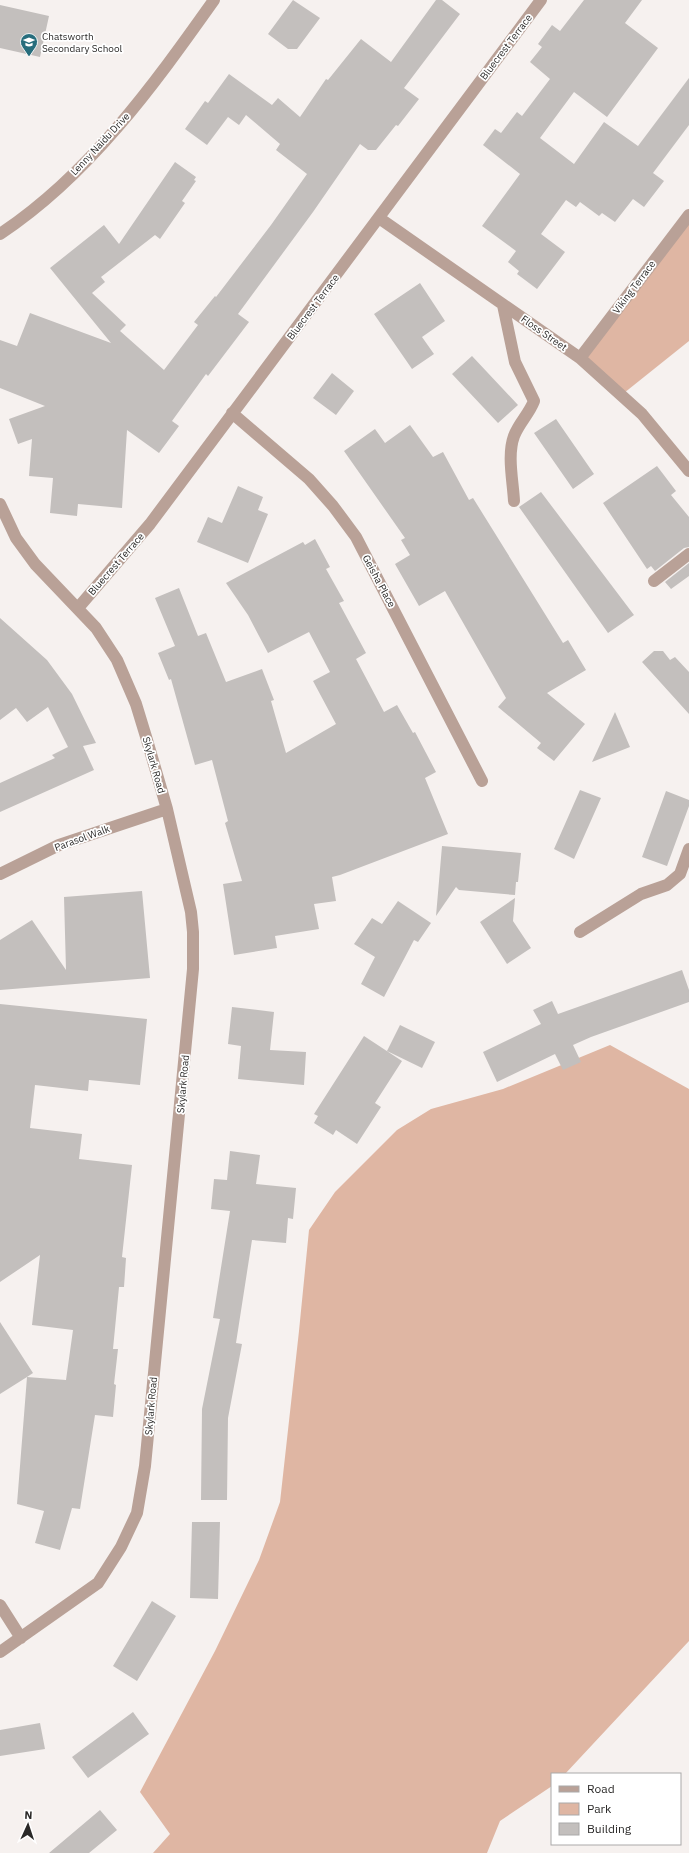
<svg xmlns="http://www.w3.org/2000/svg" width="689" height="1853" viewBox="0 0 689 1853" font-family="'IBM Plex Sans',sans-serif">
	<style>
		.green { fill: #dfb6a3 }
		.building { fill: #c3bfbd }
		.lines { fill: none; stroke-linecap: round; stroke-linejoin: round }
		.minor { stroke: #b9a197; stroke-width: 12 }
		.labels { text-anchor: middle; dominant-baseline: central; stroke-width: 3.5; stroke-linejoin: round; paint-order: stroke }
		.poi-label { font-size: 10px; fill: #2a2928; stroke: #fff; text-anchor: start }
		.street-label { font-size: 10px; fill: #2a2928; stroke: #fff }
	</style>
	<rect width="100%" height="100%" fill="#f6f1ef"/>
	<path class="green" d="M 689,218 L 689,341 L 624,393 L 581,358 Z
		M 610,1045 L 689,1089 L 689,1641 L 565,1774 L 552,1774 L 552,1786 L 500,1821 L 487,1853 L 153,1853 L 170,1834 L 140,1792 L 215,1651 L 259,1560 L 280,1502 L 299,1331 L 309,1230 L 335,1192 L 397,1130 L 431,1109 L 503,1089 Z"/>
	<path class="building" d="M 293,0 L 320,18 L 297,49 L 288,49 L 268,34 Z
		M 436,0 L 442,0 L 460,14 L 404,88 L 419,99 L 398,126 L 396,125 L 376,150 L 368,150 L 360,144 L 313,212 L 238,314 L 249,322 L 208,376 L 206,374 L 172,421 L 179,426 L 159,453 L 127,430 L 122,508 L 78,504 L 77,516 L 50,513 L 53,478 L 29,476 L 32,439 L 18,444 L 9,419 L 45,406 L 0,388 L 0,340 L 17,346 L 30,313 L 111,343 L 50,268 L 104,225 L 119,244 L 175,162 L 196,177 L 194,180 L 196,181 L 182,201 L 185,203 L 160,239 L 155,235 L 101,277 L 105,282 L 92,293 L 126,325 L 120,331 L 164,370 L 198,325 L 194,322 L 215,296 L 216,297 L 271,225 L 307,174 L 276,150 L 280,144 L 246,115 L 239,125 L 228,117 L 207,145 L 185,129 L 205,101 L 208,103 L 229,74 L 272,105 L 278,98 L 300,117 L 326,79 L 328,80 L 361,39 L 391,62 Z
		M 584,0 L 642,0 L 625,23 L 658,48 L 607,117 L 574,92 L 540,138 L 574,164 L 604,122 L 638,146 L 689,78 L 689,125 L 653,173 L 664,181 L 644,207 L 633,199 L 615,222 L 602,213 L 599,216 L 580,202 L 576,207 L 566,200 L 541,234 L 565,252 L 537,289 L 517,274 L 519,271 L 508,262 L 516,251 L 482,226 L 520,174 L 483,145 L 495,129 L 501,133 L 517,112 L 522,116 L 550,79 L 530,62 L 542,47 L 538,44 L 552,25 L 560,31 Z
		M 0,5 L 49,16 L 40,57 L 0,48 Z
		M 420,283 L 445,321 L 422,337 L 434,354 L 412,369 L 374,314 Z
		M 472,356 L 518,405 L 498,423 L 452,374 Z
		M 332,373 L 354,391 L 336,415 L 313,398 Z
		M 556,419 L 594,474 L 573,489 L 534,433 Z
		M 410,425 L 433,457 L 443,452 L 469,500 L 473,498 L 563,643 L 568,640 L 586,670 L 547,693 L 585,724 L 554,761 L 537,748 L 541,743 L 498,707 L 506,698 L 445,591 L 419,606 L 395,564 L 410,555 L 401,540 L 405,538 L 344,451 L 375,429 L 385,443 Z
		M 657,466 L 676,491 L 671,495 L 689,517 L 689,547 L 684,548 L 655,571 L 651,566 L 647,569 L 603,503 Z
		M 238,486 L 263,497 L 258,510 L 268,514 L 248,563 L 197,542 L 208,517 L 222,523 Z
		M 541,492 L 634,615 L 608,633 L 519,507 Z
		M 315,539 L 330,567 L 326,569 L 344,601 L 339,603 L 366,653 L 356,659 L 384,712 L 397,705 L 413,733 L 415,732 L 436,772 L 425,778 L 448,834 L 340,875 L 332,877 L 336,901 L 314,904 L 319,929 L 275,936 L 277,948 L 234,955 L 223,884 L 242,881 L 225,823 L 228,821 L 212,760 L 195,765 L 171,679 L 169,680 L 158,653 L 175,646 L 155,598 L 179,588 L 198,636 L 206,633 L 226,682 L 262,669 L 274,700 L 271,701 L 286,753 L 336,724 L 313,681 L 330,672 L 309,632 L 268,653 L 248,615 L 226,583 L 303,542 L 305,545 Z
		M 689,563 L 689,576 L 671,589 L 665,582 Z
		M 0,618 L 47,660 L 72,694 L 96,743 L 83,746 L 94,770 L 0,812 L 0,783 L 55,758 L 52,755 L 68,747 L 48,707 L 27,722 L 16,708 L 0,720 Z
		M 654,651 L 663,651 L 670,660 L 675,657 L 689,672 L 689,714 L 642,662 Z
		M 615,712 L 630,747 L 592,762 Z
		M 580,790 L 601,798 L 574,859 L 554,849 Z
		M 666,791 L 689,800 L 689,806 L 667,866 L 642,857 Z
		M 442,846 L 521,853 L 518,882 L 516,882 L 515,895 L 459,890 L 456,887 L 436,916 Z
		M 142,891 L 150,978 L 0,990 L 0,940 L 32,920 L 66,970 L 64,897 Z
		M 515,898 L 513,921 L 531,948 L 507,964 L 480,922 Z
		M 398,901 L 431,923 L 418,942 L 414,940 L 384,997 L 361,984 L 375,957 L 354,944 L 372,918 L 382,924 Z
		M 682,970 L 689,990 L 689,1002 L 591,1037 L 573,1045 L 581,1062 L 563,1070 L 555,1054 L 497,1082 L 483,1052 L 541,1024 L 533,1010 L 552,1001 L 558,1014 Z
		M 0,1004 L 147,1019 L 140,1085 L 89,1080 L 88,1091 L 35,1085 L 30,1128 L 82,1134 L 79,1159 L 132,1165 L 122,1257 L 126,1258 L 124,1287 L 119,1287 L 113,1349 L 118,1349 L 114,1384 L 116,1385 L 113,1417 L 95,1415 L 80,1509 L 72,1508 L 60,1550 L 35,1543 L 44,1511 L 17,1504 L 27,1377 L 0,1394 L 0,1322 L 33,1373 L 27,1377 L 66,1380 L 73,1330 L 32,1325 L 40,1255 L 0,1282 Z
		M 232,1007 L 274,1012 L 270,1050 L 306,1052 L 304,1085 L 238,1079 L 241,1046 L 228,1044 Z
		M 400,1025 L 435,1042 L 422,1068 L 387,1051 Z
		M 364,1036 L 402,1061 L 375,1103 L 381,1107 L 357,1144 L 336,1130 L 333,1135 L 314,1123 L 318,1116 L 314,1114 Z
		M 230,1151 L 260,1155 L 256,1184 L 296,1188 L 293,1219 L 288,1218 L 286,1243 L 252,1240 L 236,1343 L 242,1344 L 228,1418 L 227,1500 L 201,1500 L 202,1409 L 220,1319 L 213,1318 L 230,1211 L 211,1209 L 214,1179 L 227,1180 Z
		M 192,1522 L 220,1522 L 218,1599 L 190,1598 Z
		M 152,1601 L 176,1616 L 137,1681 L 113,1666 Z
		M 133,1712 L 149,1734 L 88,1778 L 72,1757 Z
		M 40,1723 L 45,1749 L 0,1756 L 0,1730 Z
		M 100,1810 L 117,1830 L 89,1853 L 49,1853 Z"/>
	<g class="lines">
		<path class="minor" d="M 379,218 L 580,358 L 642,414 L 689,471
			M 0,234 C 89,175 153,86 214,0
			M 503,305 L 515,362 L 534,401 C 529,414 519,423 514,436 C 507,455 513,481 514,501
			M 580,358 L 689,215
			M 232,413 L 309,479 L 333,506 L 356,537 L 482,781
			M 0,504 L 16,538 L 35,564 L 96,628 L 117,660 L 136,704 L 147,740 L 167,809 L 191,912 L 193,932 L 193,969 L 145,1466 L 137,1513 L 121,1547 L 98,1583 L 0,1652
			M 654,581 L 689,554
			M 78,608 L 150,524 L 541,0
			M 0,874 L 59,845 L 167,809
			M 580,932 L 641,894 L 667,885 L 680,874 L 689,849
			M 0,1605 L 21,1638"/>
	</g>
	<defs>
		<symbol id="school-pin" viewBox="-11 -11 22 30"><path d="M0 17L-7.5 6A9.5 9.5 0 1 1 7.5 6Z" fill="#276d7c" stroke="#fff"/><path d="M0-5L7-2L0 1L-7-2ZM-4 1L0 2.5L4 1V4Q0 6-4 4Z" fill="#fff"/></symbol>
	</defs>
	<g fill-rule="evenodd">
		<use href="#school-pin" x="19" y="32" width="20" height="27"/>
	</g>
	<g class="labels">
		<g class="poi-label">
			<text x="42" y="36">Chatsworth<tspan x="42" dy="12">Secondary School</tspan></text>
		</g>
		<g class="street-label">
			<text transform="translate(506 47) rotate(-53)">Bluecrest Terrace</text>
			<text transform="translate(100 144) rotate(-47)">Lenny Naidu Drive</text>
			<text transform="translate(634 287) rotate(-53)">Viking Terrace</text>
			<text transform="translate(313 307) rotate(-53)">Bluecrest Terrace</text>
			<text transform="translate(544 333) rotate(35)">Floss Street</text>
			<text transform="translate(116 564) rotate(-49)">Bluecrest Terrace</text>
			<text transform="translate(379 581) rotate(62)">Geisha Place</text>
			<text transform="translate(154 765) rotate(74)">Skylark Road</text>
			<text transform="translate(82 838) rotate(-20)">Parasol Walk</text>
			<text transform="translate(183 1084) rotate(-85)">Skylark Road</text>
			<text transform="translate(151 1406) rotate(-85)">Skylark Road</text>
		</g>
	</g>
	<rect x="551" y="1773" width="130" height="72" fill="#ffffff" stroke="#aaa9a9"/>
	<rect x="559" y="1786" width="20" height="6" fill="#b9a197" stroke="#aaa9a9"/>
	<text x="587" y="1793" font-size="12" fill="#2a2928">Road</text>
	<rect x="559" y="1803" width="20" height="12" fill="#dfb6a3" stroke="#aaa9a9"/>
	<text x="587" y="1813" font-size="12" fill="#2a2928">Park</text>
	<rect x="559" y="1823" width="20" height="12" fill="#c3bfbd" stroke="#aaa9a9"/>
	<text x="587" y="1833" font-size="12" fill="#2a2928">Building</text>
	<g transform="translate(28 1825) rotate(3)" stroke="#ffffff" stroke-width="3" paint-order="stroke">
	<path d="M0-3L7 15L0 10L-7 15Z" fill="#2a2928"/>
	<text y="-6" font-size="11" font-weight="bold" text-anchor="middle" fill="#2a2928">N</text>
	</g>
</svg>
